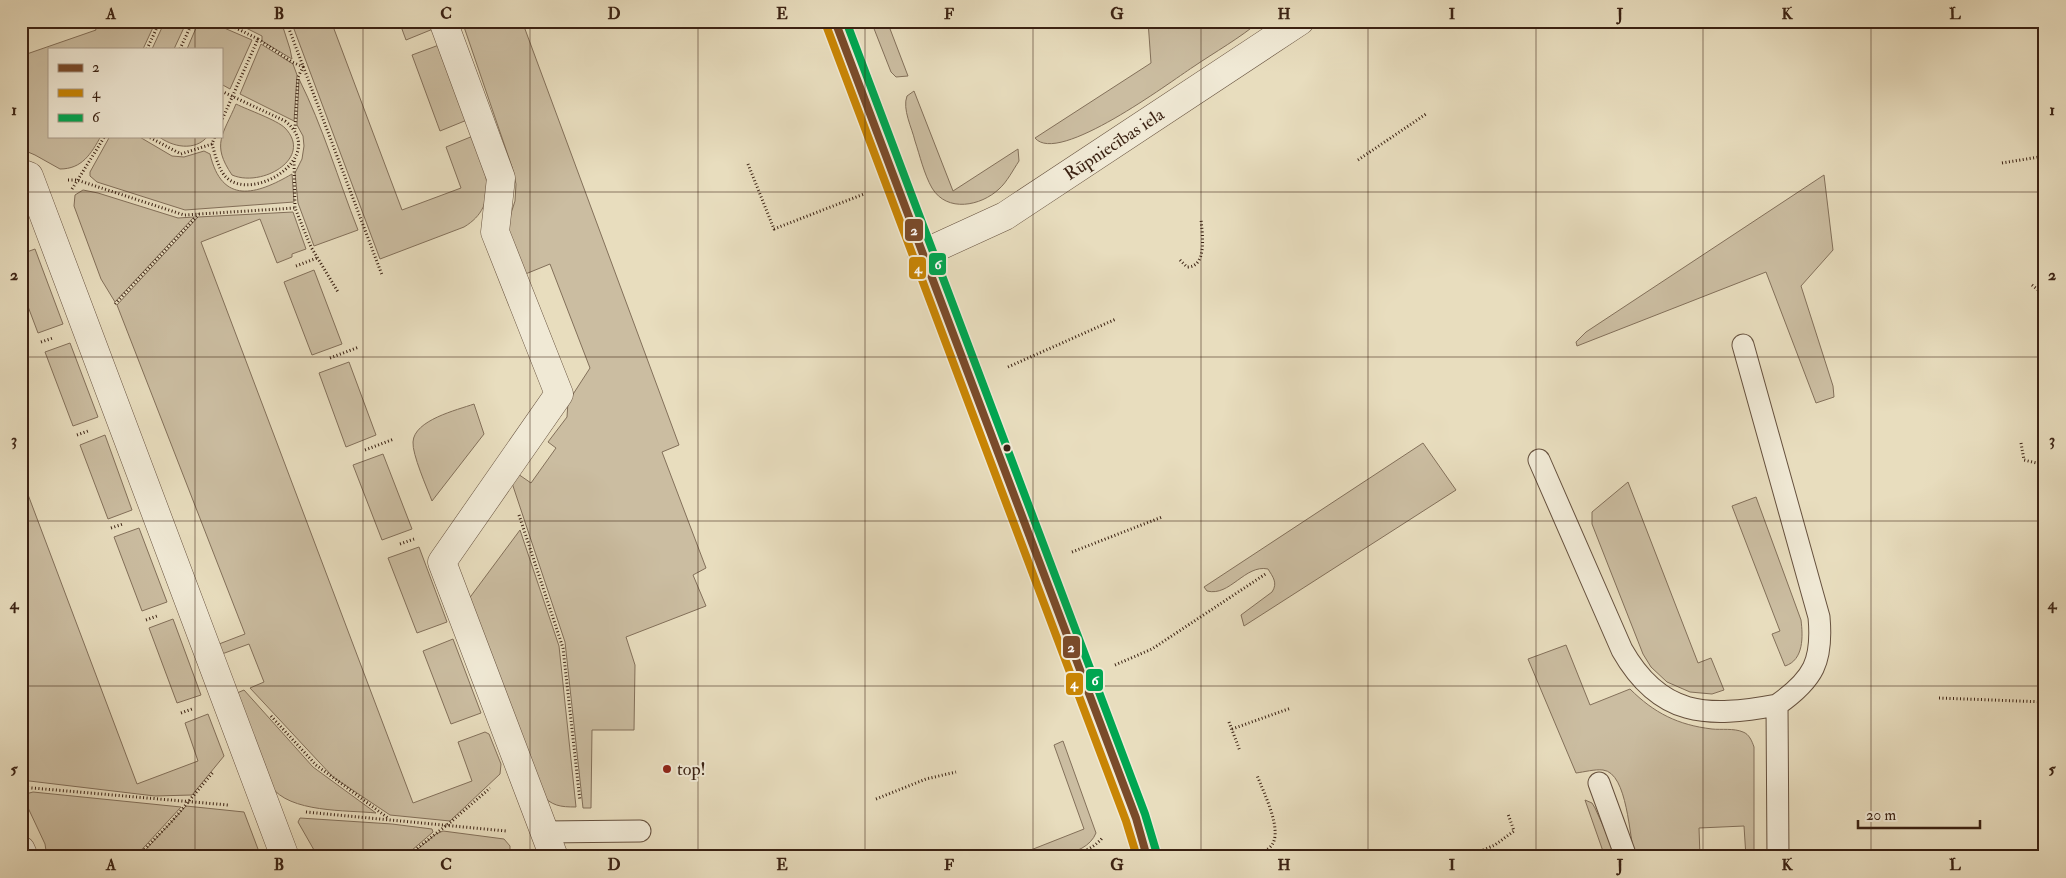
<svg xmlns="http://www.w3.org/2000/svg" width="2066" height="878" viewBox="0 0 2066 878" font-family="'IM FELL Double Pica',serif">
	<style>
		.green { fill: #cbbda1; stroke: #83705a }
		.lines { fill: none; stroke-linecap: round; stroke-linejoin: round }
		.lane-casing { stroke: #66513e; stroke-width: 23 }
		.street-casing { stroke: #66513e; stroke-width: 29 }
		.path { stroke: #3b2213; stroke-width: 3; stroke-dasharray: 1 2.5; stroke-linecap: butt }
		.lane { stroke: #f0e9d5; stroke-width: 21 }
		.street { stroke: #f0e9d5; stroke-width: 28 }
		.bus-1-casing { stroke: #f0e9d5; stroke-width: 11 }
		.bus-2-casing { stroke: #f0e9d5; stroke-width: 11 }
		.bus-3-casing { stroke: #f0e9d5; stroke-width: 11 }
		.bus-1 { stroke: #7a4b2a; stroke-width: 8 }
		.bus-2 { stroke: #c88505; stroke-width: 8 }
		.bus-3 { stroke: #00a651; stroke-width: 8 }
		.grid { fill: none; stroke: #3b2213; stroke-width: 1; stroke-opacity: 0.55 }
		.bus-dot { fill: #3b2213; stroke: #f0e9d5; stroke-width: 2 }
		.poi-dot { fill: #8f2418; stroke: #f0e9d5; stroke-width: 2 }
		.labels { text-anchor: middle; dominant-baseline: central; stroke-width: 4; stroke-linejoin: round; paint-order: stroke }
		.street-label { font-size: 18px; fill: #3b2213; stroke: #f0e9d5 }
		.poi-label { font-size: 18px; fill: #3b2213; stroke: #f0e9d5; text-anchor: start }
		.line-badge { stroke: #f0e9d5; stroke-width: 2 }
		.badge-label { font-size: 14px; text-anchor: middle; font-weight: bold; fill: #fff }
		.neatline { fill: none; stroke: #3b2213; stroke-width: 2 }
		.grid-label { font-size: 16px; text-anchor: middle; font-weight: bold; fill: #3b2213 }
	</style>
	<rect width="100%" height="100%" fill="#e8ddbe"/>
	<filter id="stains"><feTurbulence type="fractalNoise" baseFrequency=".004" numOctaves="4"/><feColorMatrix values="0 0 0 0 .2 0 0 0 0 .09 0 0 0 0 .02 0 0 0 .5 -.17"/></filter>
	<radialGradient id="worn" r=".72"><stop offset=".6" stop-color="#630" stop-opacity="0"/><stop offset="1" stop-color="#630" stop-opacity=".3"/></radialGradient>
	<path class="green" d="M 93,21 L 156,21 L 143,49 L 49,49 L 49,136 L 101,136 C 91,154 82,169 60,169 L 35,155 L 21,149 L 21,56 L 96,30 Z
		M 165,21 L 187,21 L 174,49 L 152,49 Z
		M 199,21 L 208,21 L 252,40 L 230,89 L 221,84 L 221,49 L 187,49 Z
		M 232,21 L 281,21 L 290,49 L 292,59 L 262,41 L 262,36 Z
		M 291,21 L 331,21 L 402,210 L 461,188 L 446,147 L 473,136 C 485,168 501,205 464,227 L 380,259 Z
		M 399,21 L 430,21 L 433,29 L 406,40 Z
		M 462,21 L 522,21 L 679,445 L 662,452 L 706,568 L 693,575 L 706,606 L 626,637 L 635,665 L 634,730 L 592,730 L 591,808 L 583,808 L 565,642 L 512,483 L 518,474 L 531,483 L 556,448 L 548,442 L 567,417 L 568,402 L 590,368 L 550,264 L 523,275 L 507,226 L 515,201 L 516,184 L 512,167 Z
		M 871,21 L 887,21 L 908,76 L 896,77 L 891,72 Z
		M 1148,21 L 1260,21 C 1240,38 1215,52 1193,67 C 1170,82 1058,166 1035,138 L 1151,63 Z
		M 261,44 L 293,64 L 297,75 L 294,121 L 240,94 Z
		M 439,45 L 467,120 L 440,131 L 412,55 Z
		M 299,79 C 323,127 338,179 358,230 L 314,246 L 298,203 L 295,173 L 302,159 L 304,146 L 303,136 L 297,125 Z
		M 914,91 L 953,191 L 1018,149 L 1019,161 C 1013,170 1007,182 999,189 C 981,206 947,213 932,188 C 924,174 920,156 915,141 C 912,128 902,109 907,96 Z
		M 236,104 C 248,110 277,120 285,128 C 314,158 262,188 232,175 C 211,144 223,135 236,104 Z
		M 110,136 L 138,136 L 172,156 L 184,157 L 204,151 L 210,154 C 222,205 256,195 292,174 L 294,202 L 185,210 L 97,182 L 90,176 L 90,172 Z
		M 158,136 L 208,136 C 195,152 172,147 158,136 Z
		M 1824,175 L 1833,250 L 1801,286 L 1833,386 L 1834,397 L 1816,403 L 1766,272 L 1577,346 L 1576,342 L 1586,332 Z
		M 83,190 L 98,193 L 178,218 L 194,217 L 115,302 L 101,279 L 74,206 L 75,195 Z
		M 293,212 L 306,249 L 292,254 L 292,257 L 277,263 L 260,219 L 201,242 L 413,803 L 472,781 L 458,742 L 485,732 L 489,734 L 501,764 L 500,774 L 450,821 L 390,815 L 333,777 L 250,688 L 264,682 L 249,644 L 222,654 L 219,644 L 245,634 L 117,305 L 198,217 Z
		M 35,249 L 63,324 L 38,333 L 21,288 L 21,254 Z
		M 314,270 L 342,344 L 312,355 L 284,282 Z
		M 70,343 L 98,417 L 73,426 L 45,352 Z
		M 349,362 L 376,435 L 346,447 L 319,373 Z
		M 474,404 L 484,434 L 432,501 C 427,488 412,454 413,442 C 414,420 457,410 474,404 Z
		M 105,435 L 132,510 L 108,519 L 80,445 Z
		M 1423,443 L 1456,490 L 1244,626 L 1241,615 L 1272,592 C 1278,583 1273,577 1268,569 C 1245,564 1230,597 1207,591 L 1204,587 Z
		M 383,454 L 412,529 L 382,540 L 353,465 Z
		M 21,476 L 137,784 L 198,761 L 185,723 L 208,714 L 224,756 L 192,795 L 155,796 L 21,780 Z
		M 1628,482 L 1698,663 L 1711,658 L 1724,690 L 1712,694 L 1690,692 L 1667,682 L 1651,667 L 1643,654 L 1592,524 L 1592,512 Z
		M 1756,497 L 1801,620 C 1803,636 1804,660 1785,666 L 1772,634 L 1780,631 L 1732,506 Z
		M 139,528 L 167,602 L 142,611 L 114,537 Z
		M 520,530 L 559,646 L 576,807 C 560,807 552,806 541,794 L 468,600 Z
		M 419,547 L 447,622 L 417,633 L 388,558 Z
		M 173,619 L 201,695 L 177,703 L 149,628 Z
		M 453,639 L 481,713 L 451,724 L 423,651 Z
		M 1566,645 L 1590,705 L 1630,689 C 1654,713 1678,725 1712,729 C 1721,730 1734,728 1743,732 C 1749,734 1752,741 1754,747 L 1754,857 L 1746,857 L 1744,826 L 1699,828 L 1700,857 L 1635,857 C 1629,838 1628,773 1603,770 C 1595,769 1584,772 1576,773 L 1528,659 Z
		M 244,690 L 313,767 L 376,813 C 347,810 289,813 271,786 L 237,693 Z
		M 1063,741 L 1096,833 C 1085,860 1038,857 1013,857 L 1084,829 L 1054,745 Z
		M 33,792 L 181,807 L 135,857 L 47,857 L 45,844 L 22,795 Z
		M 1585,800 L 1592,803 L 1595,808 L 1617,857 L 1605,857 Z
		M 186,806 L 244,812 L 261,857 L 139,857 Z
		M 300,818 L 392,824 L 432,829 L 433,832 L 404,857 L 318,857 L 298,822 Z
		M 443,831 L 504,839 L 510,846 L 510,857 L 408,857 L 436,834 Z"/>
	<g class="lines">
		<defs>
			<path id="lane" d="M 1743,345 L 1819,617 C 1823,661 1814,679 1777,705 L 1778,857
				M 1539,460 L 1622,650 C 1660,717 1707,718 1777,705
				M 1599,783 L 1626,857
				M 544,832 L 640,831"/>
			<g id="street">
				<path d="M 443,21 L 501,178 L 495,232 L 559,394 L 442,562 L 554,857"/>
				<path d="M 835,21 L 1136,818 L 1147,857"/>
				<path d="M 21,173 L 29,176 L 285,857"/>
				<path id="s1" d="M 922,254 L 1005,216 L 1300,21"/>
				<path d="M 21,850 L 24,857"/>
			</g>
		</defs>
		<use href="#lane" class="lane-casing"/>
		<use href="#street" class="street-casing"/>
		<path class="path" d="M 286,21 L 382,275
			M 258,39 L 292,62 L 303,67 L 298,77 L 295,129
			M 147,49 L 160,21
			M 180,49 L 193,21
			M 221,122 L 258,39 L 222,21
			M 147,136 L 181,154 L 212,144 L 215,136
			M 212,144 C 215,154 218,168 225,176 C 251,205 330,156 285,121 L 221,91
			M 1358,160 L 1426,114
			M 294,161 L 295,208
			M 2002,163 L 2045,156
			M 748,164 L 774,229 L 864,194
			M 68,180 L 77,180 L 184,215 L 295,208 L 311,247 L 338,292
			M 72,189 L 105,136
			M 1180,260 L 1187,267 C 1208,267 1202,233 1201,219
			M 296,266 L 317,258
			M 2032,285 L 2045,296
			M 115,304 L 199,214
			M 41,342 L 53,338
			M 330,358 L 359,347
			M 1008,367 L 1116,319
			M 77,435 L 88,431
			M 2021,443 L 2024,460 L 2045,465
			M 365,450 L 394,439
			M 519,515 L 563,648 L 580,801
			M 111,528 L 123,524
			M 400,544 L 414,539
			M 1072,552 L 1162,517
			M 146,620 L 157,616
			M 1115,665 L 1152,649 L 1267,573
			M 1939,698 L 2045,702
			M 181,713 L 192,709
			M 271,716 L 316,765 L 388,818
			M 1229,722 L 1240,751
			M 1232,729 L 1291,708
			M 21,787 L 228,805
			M 876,799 L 926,779 L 956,772
			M 306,812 L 506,831
			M 137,857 L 173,820 L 214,771
			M 406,857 L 452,821 L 490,788
			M 1060,857 C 1078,852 1091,852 1103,837
			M 1248,857 C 1254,854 1264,853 1269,848 C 1286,835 1263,792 1257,775
			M 1467,857 L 1495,845 L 1514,831 L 1508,814"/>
		<use href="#lane" class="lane"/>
		<use href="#street" class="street"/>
		<defs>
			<path id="bus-1" d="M 835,21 L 1136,818 L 1147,857"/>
			<path id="bus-2" d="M 826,25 L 1126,821 L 1137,857"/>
			<path id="bus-3" d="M 846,21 L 1145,814 L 1157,854"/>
		</defs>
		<use href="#bus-1" class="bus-1-casing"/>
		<use href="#bus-2" class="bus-2-casing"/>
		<use href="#bus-3" class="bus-3-casing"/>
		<use href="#bus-1" class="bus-1"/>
		<use href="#bus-2" class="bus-2"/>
		<use href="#bus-3" class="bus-3"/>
	</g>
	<path class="grid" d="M 195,21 L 195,49M 363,21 L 363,857M 530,21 L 530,857M 698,21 L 698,857M 865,21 L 865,857M 1033,21 L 1033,857M 1201,21 L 1201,857M 1368,21 L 1368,857M 1536,21 L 1536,857M 1703,21 L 1703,857M 1871,21 L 1871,857M 195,136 L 195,857M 21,192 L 2045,192M 21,357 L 2045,357M 21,521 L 2045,521M 21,686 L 2045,686"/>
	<circle class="bus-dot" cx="1007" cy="448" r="4.5"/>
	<circle class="poi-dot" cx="667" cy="769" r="5"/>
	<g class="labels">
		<g class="street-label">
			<text stroke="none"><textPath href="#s1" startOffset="222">Rūpniecības iela</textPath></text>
		</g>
		<g class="poi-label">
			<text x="677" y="769">top!</text>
		</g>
	</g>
	<g class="line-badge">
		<rect x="904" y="218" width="20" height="24" rx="5" fill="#7a4b2a"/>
		<rect x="928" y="252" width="19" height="24" rx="5" fill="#00a651"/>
		<rect x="908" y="256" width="19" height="24" rx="5" fill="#c88505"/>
		<rect x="1062" y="635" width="19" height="24" rx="5" fill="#7a4b2a"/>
		<rect x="1085" y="668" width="19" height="24" rx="5" fill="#00a651"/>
		<rect x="1065" y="672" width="19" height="24" rx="5" fill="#c88505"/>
	</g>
	<g class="badge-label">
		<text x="914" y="235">2</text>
		<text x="938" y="269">6</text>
		<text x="918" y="273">4</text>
		<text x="1071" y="652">2</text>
		<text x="1095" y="685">6</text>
		<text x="1074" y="688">4</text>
	</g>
	<rect width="2066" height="878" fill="none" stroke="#e8ddbe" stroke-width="55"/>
	<rect x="48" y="48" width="175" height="90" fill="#f0e9d5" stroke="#a89987"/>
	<rect x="58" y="64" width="25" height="8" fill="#7a4b2a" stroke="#a89987"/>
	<text x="92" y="72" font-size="15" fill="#3b2213">2</text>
	<rect x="58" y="89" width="25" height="8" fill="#c88505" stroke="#a89987"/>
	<text x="92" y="98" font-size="15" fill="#3b2213">4</text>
	<rect x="58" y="114" width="25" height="8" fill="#00a651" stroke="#a89987"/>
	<text x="92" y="122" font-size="15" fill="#3b2213">6</text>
	<path d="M1858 820v8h122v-8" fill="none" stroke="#3b2213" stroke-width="2.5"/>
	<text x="1866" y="820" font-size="15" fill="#3b2213" stroke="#f0e9d5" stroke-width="4" paint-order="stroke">20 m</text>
	<rect x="28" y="28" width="2010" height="822" class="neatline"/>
	<g class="grid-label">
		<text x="111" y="19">A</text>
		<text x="279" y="19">B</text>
		<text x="446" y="19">C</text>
		<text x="614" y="19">D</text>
		<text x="782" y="19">E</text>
		<text x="949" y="19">F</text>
		<text x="1117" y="19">G</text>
		<text x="1284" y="19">H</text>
		<text x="1452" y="19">I</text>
		<text x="1620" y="19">J</text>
		<text x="1787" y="19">K</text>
		<text x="1955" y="19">L</text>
		<text x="14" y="115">1</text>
		<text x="2052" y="115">1</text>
		<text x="14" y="280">2</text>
		<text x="2052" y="280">2</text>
		<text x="14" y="445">3</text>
		<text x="2052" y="445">3</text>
		<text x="14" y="609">4</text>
		<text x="2052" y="609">4</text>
		<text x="14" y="774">5</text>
		<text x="2052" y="774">5</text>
		<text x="111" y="870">A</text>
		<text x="279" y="870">B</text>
		<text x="446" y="870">C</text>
		<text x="614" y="870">D</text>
		<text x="782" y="870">E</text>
		<text x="949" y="870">F</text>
		<text x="1117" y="870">G</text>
		<text x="1284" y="870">H</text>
		<text x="1452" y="870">I</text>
		<text x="1620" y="870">J</text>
		<text x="1787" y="870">K</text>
		<text x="1955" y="870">L</text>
	</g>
	<rect width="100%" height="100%" filter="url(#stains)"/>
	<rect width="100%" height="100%" fill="url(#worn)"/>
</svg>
